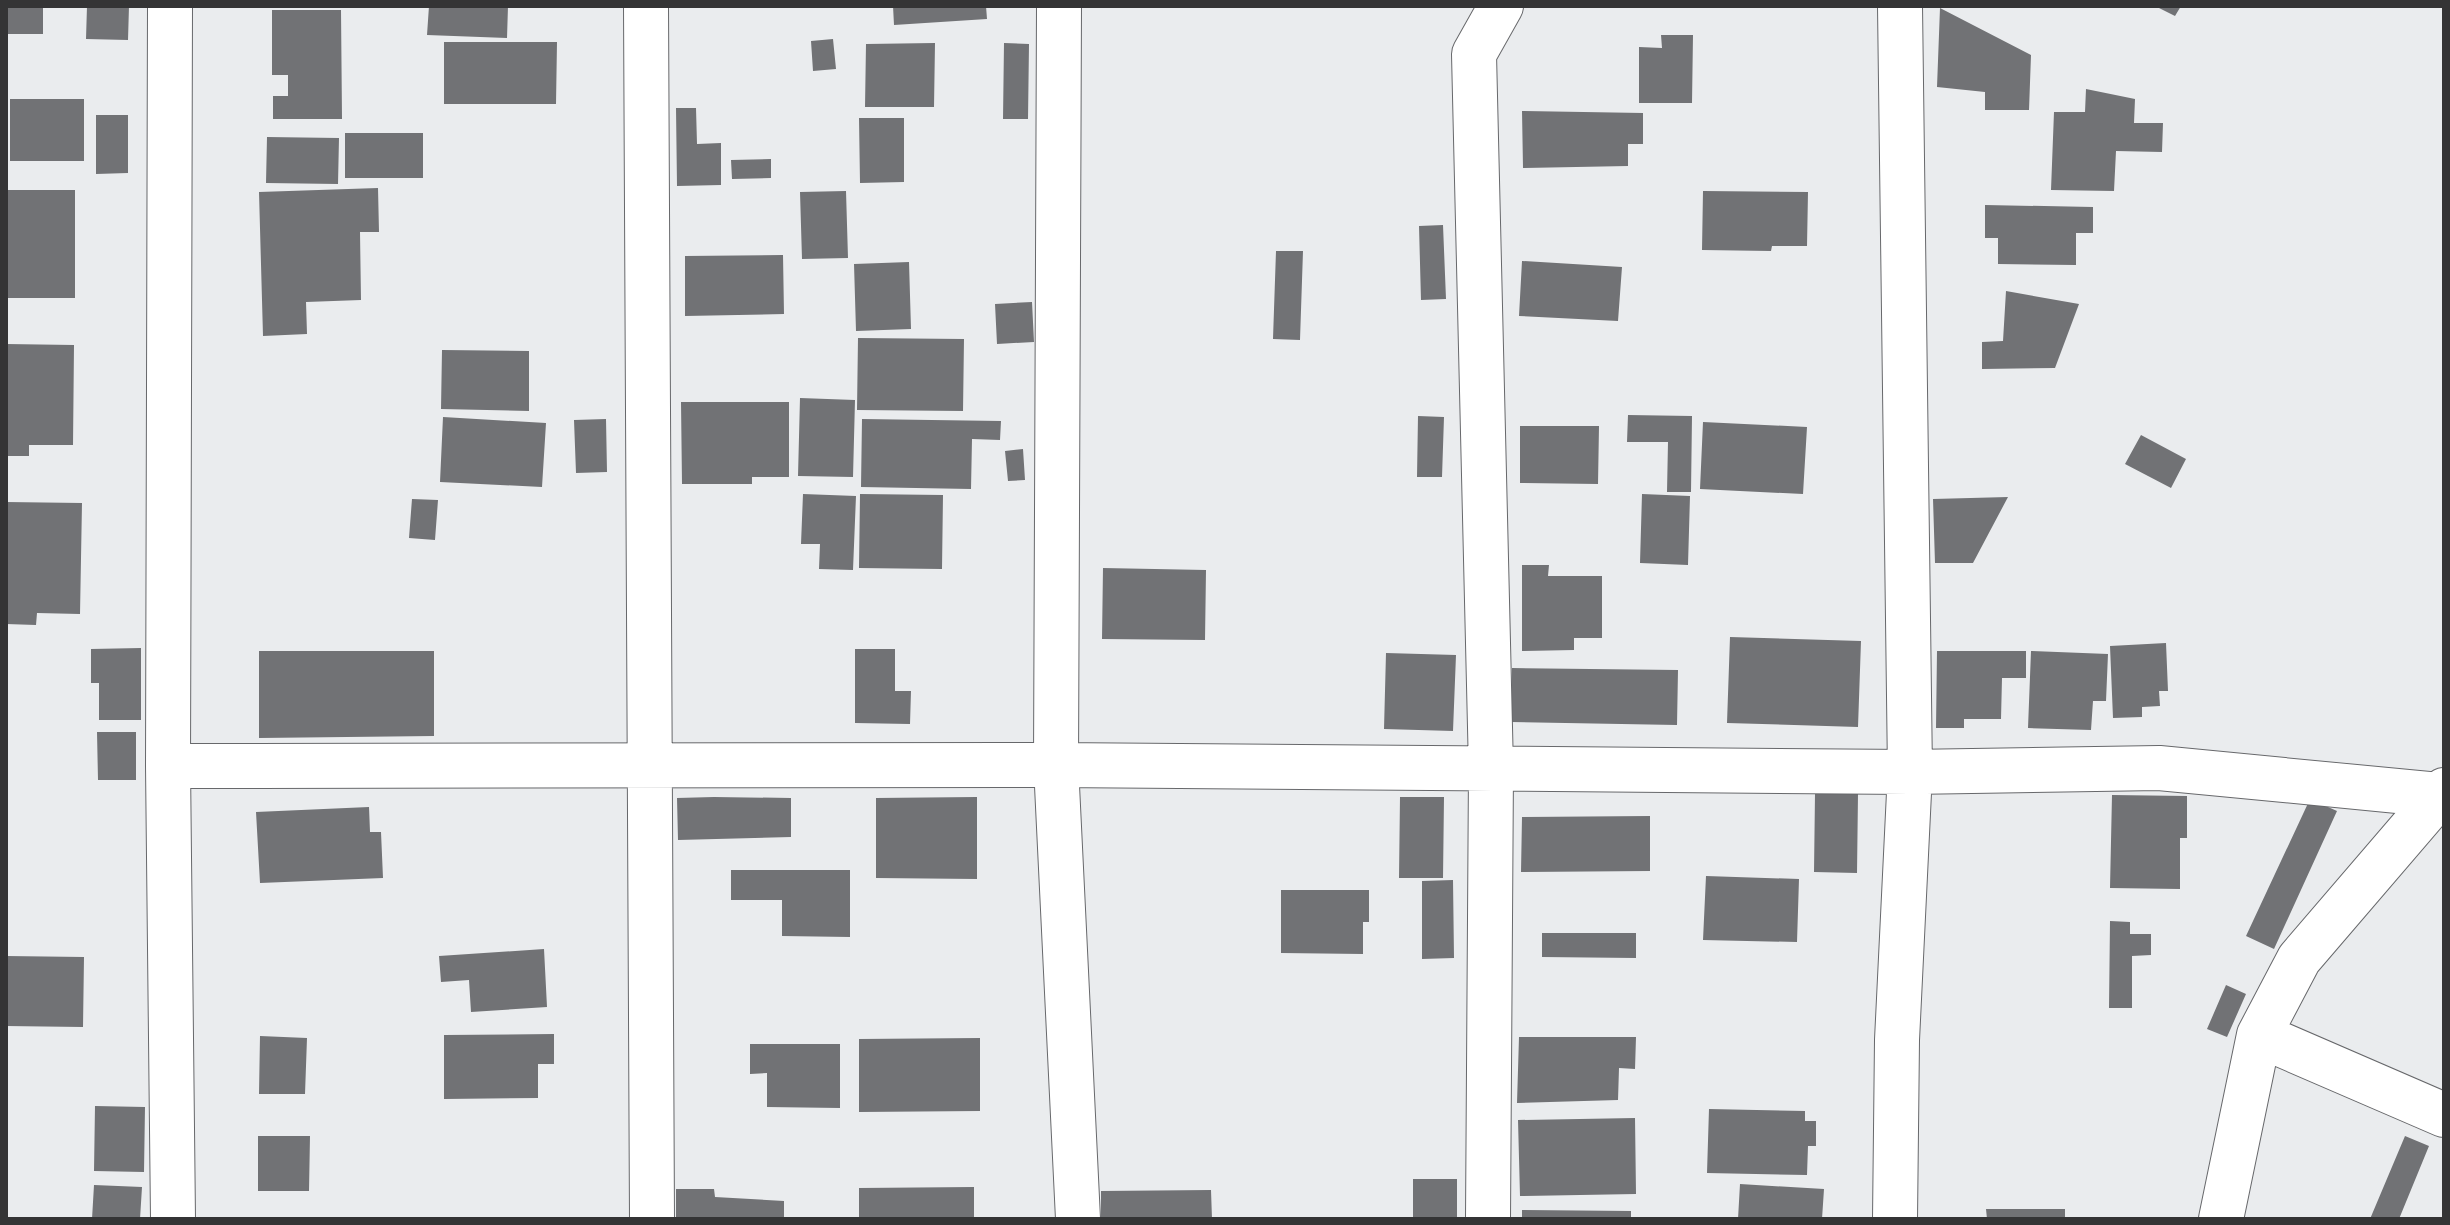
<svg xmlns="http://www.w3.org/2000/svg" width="2450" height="1225" viewBox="0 0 2450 1225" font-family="'Work Sans',sans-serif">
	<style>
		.building { fill: #717275 }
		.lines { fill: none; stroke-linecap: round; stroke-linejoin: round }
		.minor-casing { stroke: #67686b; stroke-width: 46 }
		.minor { stroke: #fff; stroke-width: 44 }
	</style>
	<rect width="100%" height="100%" fill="#eaecee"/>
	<path class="building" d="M 6,6 L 43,6 L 43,34 L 6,34 Z
		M 87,6 L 129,6 L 128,40 L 86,39 Z
		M 429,6 L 508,6 L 507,38 L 427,35 Z
		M 893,6 L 986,6 L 987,19 L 894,25 Z
		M 2155,6 L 2181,6 L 2175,16 Z
		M 1940,8 L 2031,55 L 2029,110 L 1985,110 L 1985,92 L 1937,87 Z
		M 272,10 L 341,10 L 342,119 L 273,119 L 273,96 L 288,96 L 288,75 L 272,75 Z
		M 1661,35 L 1693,35 L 1692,103 L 1639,103 L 1639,47 L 1662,48 Z
		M 833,39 L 836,69 L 813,71 L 811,41 Z
		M 444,42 L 557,42 L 556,104 L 444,104 Z
		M 935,43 L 934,107 L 865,107 L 866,44 Z
		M 1004,43 L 1029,44 L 1028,119 L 1003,119 Z
		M 2086,89 L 2135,99 L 2134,123 L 2163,123 L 2162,152 L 2116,151 L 2114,191 L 2051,190 L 2054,112 L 2085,112 Z
		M 10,99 L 84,99 L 84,161 L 10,161 Z
		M 676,108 L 696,108 L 697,144 L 721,143 L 721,185 L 677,186 Z
		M 1522,111 L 1643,113 L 1643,144 L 1628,144 L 1628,166 L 1523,168 Z
		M 96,115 L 128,115 L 128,173 L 96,174 Z
		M 859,118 L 904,118 L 904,182 L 860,183 Z
		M 345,133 L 423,133 L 423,178 L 345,178 Z
		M 267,137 L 339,138 L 338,184 L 266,183 Z
		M 771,159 L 771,178 L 732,179 L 731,160 Z
		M 378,188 L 379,232 L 360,232 L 361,300 L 306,302 L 307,334 L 263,336 L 259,192 Z
		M 6,190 L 75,190 L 75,298 L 6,298 Z
		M 846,191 L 848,258 L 802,259 L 800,192 Z
		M 1703,191 L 1808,192 L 1807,246 L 1772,246 L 1771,251 L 1702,250 Z
		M 1985,205 L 2093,207 L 2093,233 L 2076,233 L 2076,265 L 1998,264 L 1998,238 L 1985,238 Z
		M 1443,225 L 1446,299 L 1421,300 L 1419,226 Z
		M 1276,251 L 1303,251 L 1300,340 L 1273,339 Z
		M 783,255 L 784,314 L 685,316 L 685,256 Z
		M 1522,261 L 1622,267 L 1618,321 L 1519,316 Z
		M 909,262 L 911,329 L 856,331 L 854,264 Z
		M 2006,291 L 2079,304 L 2055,368 L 1982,369 L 1982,342 L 2003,341 Z
		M 1032,302 L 1034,342 L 997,344 L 995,304 Z
		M 858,338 L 964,339 L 963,411 L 857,410 Z
		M 6,344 L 74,345 L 73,445 L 29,445 L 29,456 L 6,456 Z
		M 442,350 L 529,351 L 529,411 L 441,409 Z
		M 800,398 L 855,400 L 853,477 L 798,476 Z
		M 681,402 L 789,402 L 789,477 L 752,477 L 752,484 L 682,484 Z
		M 1628,415 L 1692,416 L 1691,492 L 1667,492 L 1668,442 L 1627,442 Z
		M 1418,416 L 1444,417 L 1442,477 L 1417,477 Z
		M 443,417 L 546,423 L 542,487 L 440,482 Z
		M 606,419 L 607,472 L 576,473 L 574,420 Z
		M 862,419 L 1001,421 L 1000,440 L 972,439 L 971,489 L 861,487 Z
		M 1703,422 L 1807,427 L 1803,494 L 1700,489 Z
		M 1520,426 L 1599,426 L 1598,484 L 1520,483 Z
		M 2141,435 L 2186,459 L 2171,488 L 2125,464 Z
		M 1023,449 L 1025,480 L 1008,481 L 1005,451 Z
		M 803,494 L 856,496 L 853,570 L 819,569 L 820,544 L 801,544 Z
		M 860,494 L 943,495 L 942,569 L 859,568 Z
		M 1642,494 L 1690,496 L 1688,565 L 1640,563 Z
		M 2008,497 L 1973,563 L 1935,563 L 1933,499 Z
		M 412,499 L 438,500 L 435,540 L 409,538 Z
		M 6,502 L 82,503 L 80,614 L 37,613 L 36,625 L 6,624 Z
		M 1522,565 L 1549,565 L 1548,576 L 1602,576 L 1602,638 L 1574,638 L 1574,650 L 1522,651 Z
		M 1103,568 L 1206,570 L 1205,640 L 1102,639 Z
		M 1730,637 L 1861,641 L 1858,727 L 1727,723 Z
		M 2166,643 L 2168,691 L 2159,691 L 2160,706 L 2142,707 L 2142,717 L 2113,718 L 2110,646 Z
		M 141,648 L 141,720 L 99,720 L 99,683 L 91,683 L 91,649 Z
		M 855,649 L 895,649 L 895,691 L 911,691 L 910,724 L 855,723 Z
		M 259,651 L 434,651 L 434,736 L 259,738 Z
		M 1937,651 L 2026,651 L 2026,678 L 2002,678 L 2001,719 L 1964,719 L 1964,728 L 1936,728 Z
		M 2031,651 L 2108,654 L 2106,701 L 2093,701 L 2091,730 L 2028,728 Z
		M 1386,653 L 1456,655 L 1453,731 L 1384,729 Z
		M 1512,668 L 1678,670 L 1677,725 L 1511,722 Z
		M 97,732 L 136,732 L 136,780 L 98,780 Z
		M 1815,794 L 1858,794 L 1857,873 L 1814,872 Z
		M 2112,795 L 2187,796 L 2187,838 L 2180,838 L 2180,889 L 2110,888 Z
		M 714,797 L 791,798 L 791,837 L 678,840 L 677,798 Z
		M 977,797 L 977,879 L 876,878 L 876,798 Z
		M 1400,797 L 1444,797 L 1443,878 L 1399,878 Z
		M 2310,799 L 2337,811 L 2274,949 L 2246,936 Z
		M 369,807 L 370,832 L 381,832 L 383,878 L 260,883 L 256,812 Z
		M 1650,816 L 1650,871 L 1521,872 L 1522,817 Z
		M 731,870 L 850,870 L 850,937 L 782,936 L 782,900 L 731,900 Z
		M 1706,876 L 1799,879 L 1797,942 L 1703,940 Z
		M 1453,880 L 1454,958 L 1422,959 L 1422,881 Z
		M 1281,890 L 1369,890 L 1369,922 L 1363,922 L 1363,954 L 1281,953 Z
		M 2110,921 L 2130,922 L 2130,934 L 2151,934 L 2151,955 L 2132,956 L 2132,1008 L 2109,1008 Z
		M 1542,933 L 1636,933 L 1636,958 L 1542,957 Z
		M 544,949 L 547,1007 L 471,1012 L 469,980 L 441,982 L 439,956 Z
		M 6,956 L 84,957 L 83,1027 L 6,1026 Z
		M 2226,985 L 2246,994 L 2227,1037 L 2207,1029 Z
		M 554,1034 L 554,1064 L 538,1064 L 538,1098 L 444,1099 L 444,1035 Z
		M 260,1036 L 307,1038 L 305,1094 L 259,1094 Z
		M 1519,1037 L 1636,1037 L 1635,1069 L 1619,1068 L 1618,1100 L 1517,1103 Z
		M 980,1038 L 980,1111 L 859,1112 L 859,1039 Z
		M 750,1044 L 840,1044 L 840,1108 L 767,1107 L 767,1073 L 750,1074 Z
		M 95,1106 L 145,1107 L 144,1172 L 94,1171 Z
		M 1709,1109 L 1805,1111 L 1805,1121 L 1816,1121 L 1816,1146 L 1808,1146 L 1807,1175 L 1707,1173 Z
		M 1635,1118 L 1636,1194 L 1520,1196 L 1518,1120 Z
		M 258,1136 L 310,1136 L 309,1191 L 258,1191 Z
		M 2405,1136 L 2429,1146 L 2399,1219 L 2370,1219 Z
		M 1413,1179 L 1457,1179 L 1457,1219 L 1413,1219 Z
		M 1740,1184 L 1824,1189 L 1822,1219 L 1738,1219 Z
		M 94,1185 L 142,1187 L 140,1219 L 92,1219 Z
		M 974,1187 L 974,1219 L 859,1219 L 859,1188 Z
		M 676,1189 L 714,1189 L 715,1197 L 784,1201 L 784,1219 L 676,1219 Z
		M 1211,1190 L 1212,1219 L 1101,1219 L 1101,1191 Z
		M 1986,1209 L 2065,1209 L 2065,1219 L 1987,1219 Z
		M 1522,1210 L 1631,1211 L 1631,1219 L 1522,1219 Z"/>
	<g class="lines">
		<defs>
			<path id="minor" d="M 170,6 L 168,766 L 173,1219
				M 646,6 L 652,1219
				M 1059,6 L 1056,765 L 1078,1219
				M 168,766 L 1056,765 L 1910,772 L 2159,768 L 2439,795
				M 2259,1035 L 2444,1115
				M 1488,1219 L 1491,769 L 1474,54 L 1501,6
				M 1895,1219 L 1897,1040 L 1910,772 L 1900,6
				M 2221,1219 L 2259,1035 L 2299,959 L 2444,790"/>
		</defs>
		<use href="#minor" class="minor-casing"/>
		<use href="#minor" class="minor"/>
	</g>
	<rect width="2450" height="1225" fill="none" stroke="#343435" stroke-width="16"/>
</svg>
